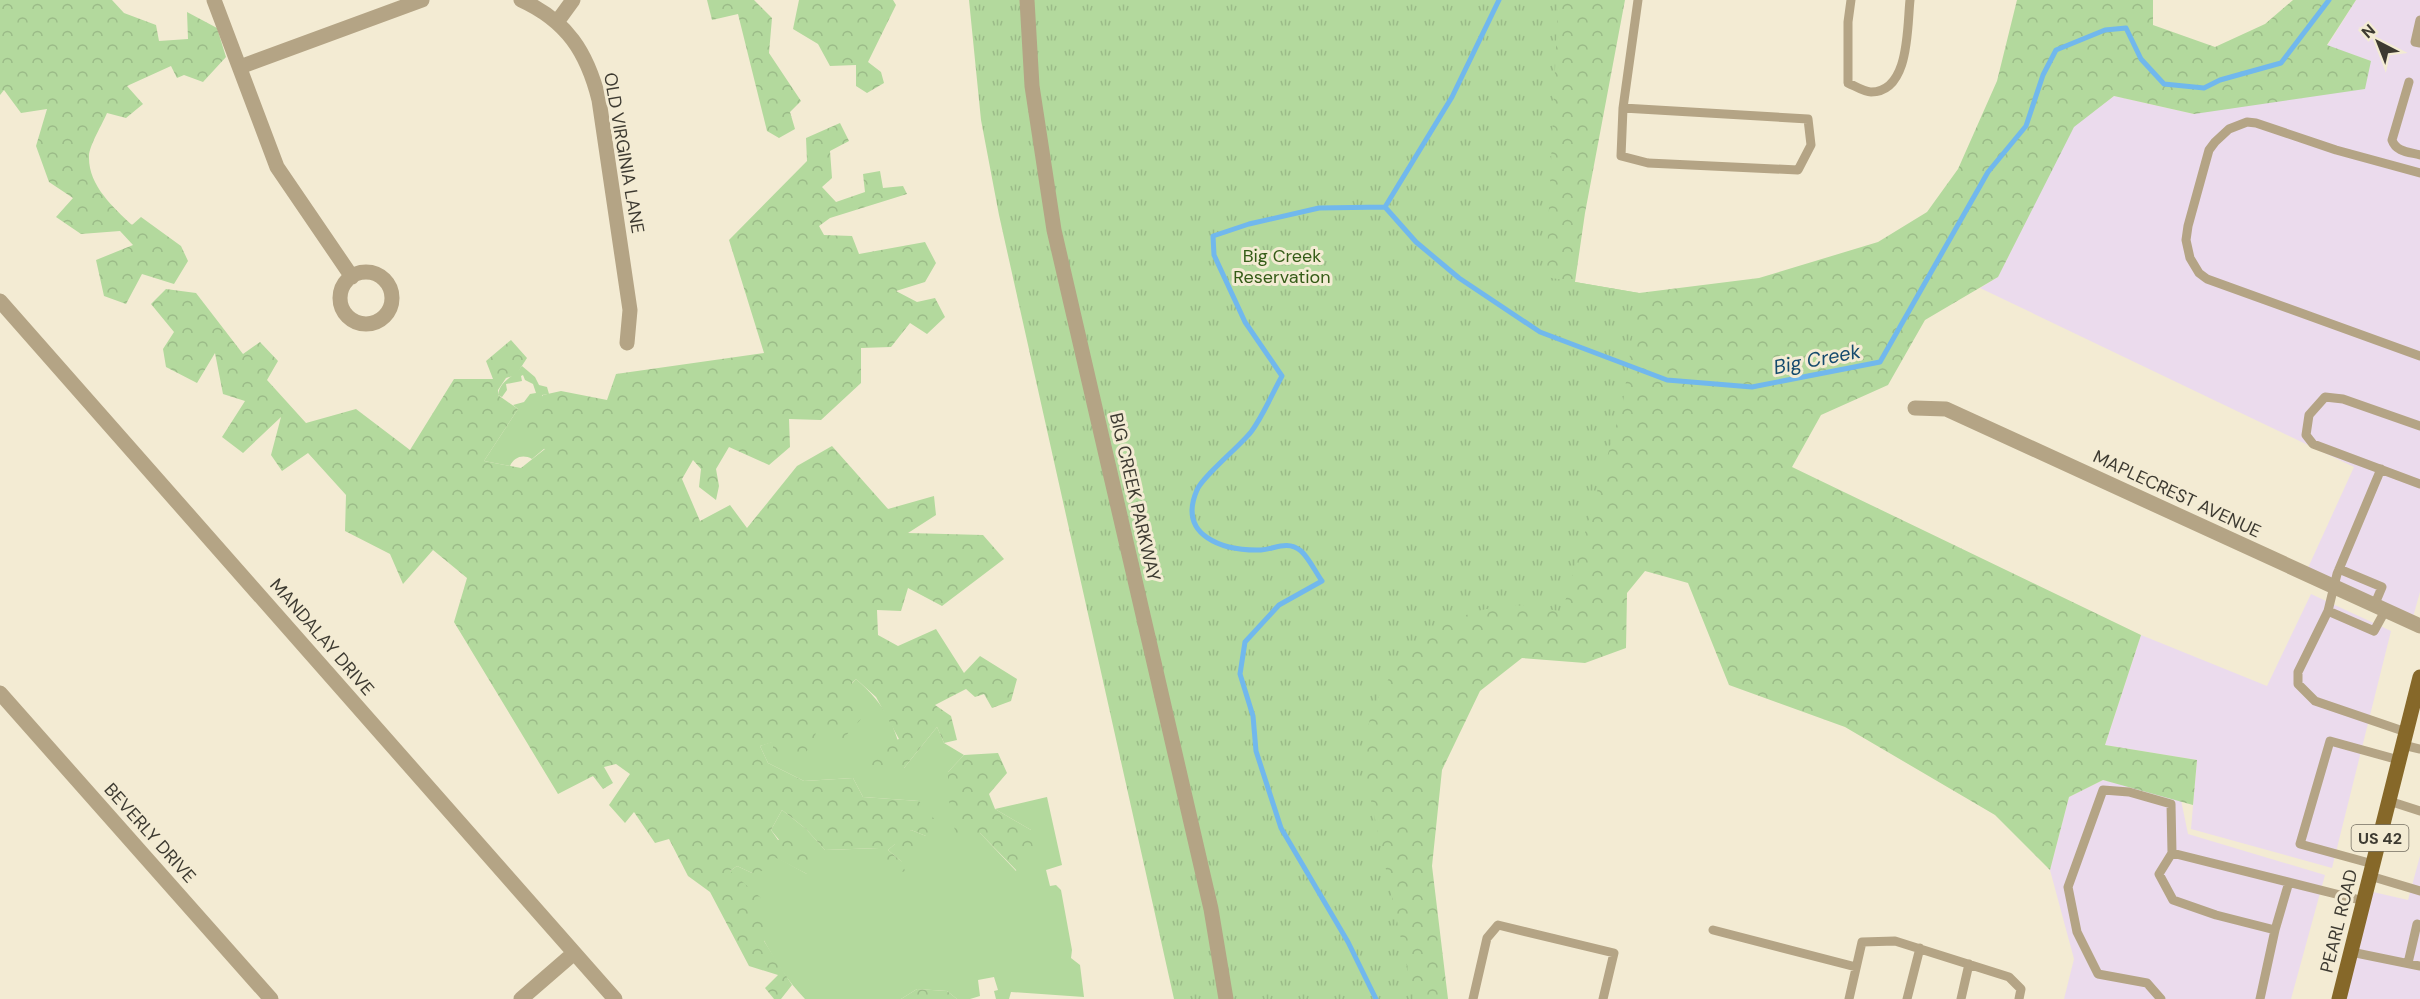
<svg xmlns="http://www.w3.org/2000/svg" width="2420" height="999" viewBox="0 0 2420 999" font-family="'DM Sans',sans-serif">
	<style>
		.commercial { fill: #ebdbed }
		.grass { fill: #b3d99d }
		.forest { fill: url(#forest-crowns) }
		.park { fill: url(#park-tufts) }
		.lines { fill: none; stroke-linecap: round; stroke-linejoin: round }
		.stream { stroke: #71b8ed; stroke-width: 5 }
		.service { stroke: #b4a485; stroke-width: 9 }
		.minor { stroke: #b4a485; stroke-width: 15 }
		.tertiary { stroke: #b4a485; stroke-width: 15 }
		.primary { stroke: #866829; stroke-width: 15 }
		.labels { text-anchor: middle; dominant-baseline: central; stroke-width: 6; stroke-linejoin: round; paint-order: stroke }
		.shield { fill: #f3ebd3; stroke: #746f62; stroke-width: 1.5 }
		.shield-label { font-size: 16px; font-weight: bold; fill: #3d3a31 }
		.street-label { font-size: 18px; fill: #3d3a31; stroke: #f3ebd3 }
		.park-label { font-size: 18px; fill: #345b16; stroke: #f3ebd3 }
		.water-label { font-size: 20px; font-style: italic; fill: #144a6d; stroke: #f3ebd3 }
	</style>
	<defs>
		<pattern id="forest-crowns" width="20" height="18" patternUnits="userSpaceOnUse" patternTransform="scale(1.5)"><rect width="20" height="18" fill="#b3d99d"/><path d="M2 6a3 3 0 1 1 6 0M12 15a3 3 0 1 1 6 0" fill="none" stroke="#9bbb88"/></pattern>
		<pattern id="park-tufts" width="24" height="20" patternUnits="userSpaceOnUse" patternTransform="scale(1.5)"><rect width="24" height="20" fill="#b3d99d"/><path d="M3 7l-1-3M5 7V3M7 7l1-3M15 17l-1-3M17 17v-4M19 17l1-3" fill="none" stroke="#9bbb88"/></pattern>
	</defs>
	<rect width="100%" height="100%" fill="#f3ebd3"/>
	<path class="commercial" d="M 2356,0 L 2420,0 L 2420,592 L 2413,617 L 2307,570 L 2354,467 L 1980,288 L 1998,277 L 2073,127 L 2114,96 L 2194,114 L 2371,61 L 2327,46 Z
		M 2311,594 L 2391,631 L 2332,868 L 2191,829 L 2197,760 L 2105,745 L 2141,635 L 2267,686 Z
		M 2103,780 L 2181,800 L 2188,834 L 2325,875 L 2291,999 L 2064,999 L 2074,959 L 2050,870 L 2069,797 Z
		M 2420,856 L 2420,999 L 2346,999 L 2373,892 L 2408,900 Z"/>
	<path class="grass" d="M 522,366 L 535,377 L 539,385 L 547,387 L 549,394 L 542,395 L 545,448 L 532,459 C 523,454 514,457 510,466 L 484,461 L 518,409 L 513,405 L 524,402 L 530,394 L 536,393 L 533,384 L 525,380 L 523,375 L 521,376 L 522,381 L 506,384 L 507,390 L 502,397 L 498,395 C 500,380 514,377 522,366 Z
		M 856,679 C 887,707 897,727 904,768 L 937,727 L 944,743 L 964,755 L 948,772 L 980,833 L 1016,871 L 1031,830 L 995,809 L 1047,797 L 1062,865 L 1046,870 L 1050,886 L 1056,885 L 1061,890 L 1072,950 L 1071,958 L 1080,965 L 1084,997 L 1011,992 L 1009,999 L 996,999 L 994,991 L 998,990 L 994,977 L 978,980 L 980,996 L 970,999 L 957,999 L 947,991 L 917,989 L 901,999 L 805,999 C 771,964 751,914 730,871 L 737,866 L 752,873 L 776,857 L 807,874 L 771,830 L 782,810 L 806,829 L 825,850 L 879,848 L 902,862 L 888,850 L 911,830 L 926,836 L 919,801 L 863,797 L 853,778 L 804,781 L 768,763 L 760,746 L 815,727 Z"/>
	<path class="forest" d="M 0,0 L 112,0 L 124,13 L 156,25 L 159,41 L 188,39 L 187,12 L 217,28 L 226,57 L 203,82 L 184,75 L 177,78 L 171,66 L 127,86 L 143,104 L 126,118 L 107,113 C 103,123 89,146 89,156 C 88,185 113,207 132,225 L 141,217 L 181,246 L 188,261 L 174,284 L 142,274 L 126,304 L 104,296 L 96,260 L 133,245 L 120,231 L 81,234 L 56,217 L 73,198 L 49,182 L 36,146 L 47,109 L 21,113 L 4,90 L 0,95 Z
		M 707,0 L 754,0 L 772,18 L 769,53 L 801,101 L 790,112 L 795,129 L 779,138 L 767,131 L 738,14 L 712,20 Z
		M 799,0 L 893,0 L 896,5 L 868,62 L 881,72 L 884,83 L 867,93 L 856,86 L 856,65 L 830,66 L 818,44 L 793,29 Z
		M 1038,0 L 1625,0 L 1585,213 L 1575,282 L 1639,293 L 1759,278 L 1878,242 L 1927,212 L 1958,169 L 1997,81 L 2017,0 L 2153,0 L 2153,25 L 2215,47 L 2265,24 L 2293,0 L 2356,0 L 2327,45 L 2371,61 L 2365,89 L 2194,114 L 2114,96 L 2074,127 L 1998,277 L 1925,320 L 1888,385 L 1821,415 L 1792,467 L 2141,635 L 2105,745 L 2197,760 L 2193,805 L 2103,780 L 2069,797 L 2050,870 L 1995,815 L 1845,727 L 1729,685 L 1688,583 L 1645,571 L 1627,593 L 1626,648 L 1585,663 L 1522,658 L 1480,691 L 1442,770 L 1432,866 L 1448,999 L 1324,999 Z
		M 840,123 L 849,141 L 830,151 L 832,178 L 822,187 L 836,202 L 865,192 L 863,174 L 880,171 L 883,188 L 903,186 L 907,194 L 830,218 L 819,226 L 824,235 L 852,236 L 859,254 L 925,242 L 936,263 L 925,282 L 896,291 L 917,302 L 935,298 L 945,317 L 927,334 L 910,323 L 891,347 L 861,348 L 861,383 L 821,420 L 789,419 L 790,447 L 769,465 L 729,447 L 716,469 L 719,486 L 716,500 L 699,487 L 701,469 L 693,460 L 682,479 L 700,521 L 730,505 L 747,528 L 797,466 L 832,446 L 888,509 L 934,496 L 936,515 L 908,533 L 983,535 L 1004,559 L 942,606 L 908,588 L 901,611 L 877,610 L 878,635 L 898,646 L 936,629 L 964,673 L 980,656 L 1017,679 L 1011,701 L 992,708 L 984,694 L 975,697 L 966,689 L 935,705 L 951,716 L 957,740 L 944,743 L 937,727 L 904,768 L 877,775 L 867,767 L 875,747 L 899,739 L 876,697 L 856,679 L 852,683 L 863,717 L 840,742 L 816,727 L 815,740 L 800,760 L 773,753 L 773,742 L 760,746 L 768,763 L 804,781 L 853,778 L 863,797 L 919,801 L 936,821 L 926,836 L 911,830 L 908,835 L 913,841 L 913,854 L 905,855 L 897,853 L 895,844 L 888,850 L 902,862 L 905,871 L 892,876 L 879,867 L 879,848 L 825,850 L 806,829 L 782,810 L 771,830 L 778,840 L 799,833 L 817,866 L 807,874 L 776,858 L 767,870 L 752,873 L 737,866 L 730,871 L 760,897 L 770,926 L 764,941 L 792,985 L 781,999 L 774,999 L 765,988 L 778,975 L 749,966 L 710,892 L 688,876 L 669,839 L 655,843 L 634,812 L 625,823 L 609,805 L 630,774 L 616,764 L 604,767 L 613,783 L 603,789 L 593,776 L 558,794 L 454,622 L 467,578 L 433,550 L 403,584 L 390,554 L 345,531 L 346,495 L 308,453 L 282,471 L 271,455 L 281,417 L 243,453 L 222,437 L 245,401 L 223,394 L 215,353 L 197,383 L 166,367 L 163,349 L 174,332 L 151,304 L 166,289 L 196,293 L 243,354 L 260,342 L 278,361 L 267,380 L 306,423 L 356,409 L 410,450 L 454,379 L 493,379 L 486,361 L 511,340 L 527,358 L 516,375 L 506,378 L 498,390 L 498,395 L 518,409 L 484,461 L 521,468 L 545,449 L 530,444 L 523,422 L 543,395 L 561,391 L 607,400 L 616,374 L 764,353 L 729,240 L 807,161 L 806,138 Z
		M 998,753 L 1007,773 L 989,794 L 995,809 L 1031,830 L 1034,856 L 1017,871 L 980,833 L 956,836 L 948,796 L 948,772 L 964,755 Z
		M 917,989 L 947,991 L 957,999 L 901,999 Z"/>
	<path class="park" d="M 969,0 L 1558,0 L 1546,277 L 1639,293 L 1623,402 L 1562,612 C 1551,610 1541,606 1530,606 C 1453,600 1387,654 1368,727 C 1364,745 1365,764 1367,782 L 1414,999 L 1174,999 L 999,215 L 981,120 Z"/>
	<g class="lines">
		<path class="stream" d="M 1499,0 L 1452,97 L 1385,207 L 1416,242 L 1459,278 L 1540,332 L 1667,380 L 1752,387 L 1880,362 L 1988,172 L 2026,126 L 2043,75 L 2056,50 L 2105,30 L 2126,28 L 2141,59 L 2164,84 L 2204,88 L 2220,80 L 2281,63 L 2329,0
			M 1376,999 L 1348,942 L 1281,828 L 1256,751 L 1253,716 L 1240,674 L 1245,642 L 1279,605 L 1322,581 C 1316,573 1309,558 1301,551 C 1287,540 1275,549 1261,550 C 1223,551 1177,536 1197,490 C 1203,476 1239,447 1251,432 C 1263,416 1272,394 1282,376 L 1245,322 L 1214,255 L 1213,236 L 1249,224 L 1319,208 L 1385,207"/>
		<path class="service" d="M 1851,0 L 1848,22 L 1848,83 C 1855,86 1864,92 1871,92 C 1910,92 1907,27 1910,0
			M 2420,20 L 2415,42 L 2420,43
			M 2409,82 L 2392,140 C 2396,152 2409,152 2420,155
			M 1623,108 L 1808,119 L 1811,145 L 1798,170 L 1648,163 L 1621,156 L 1623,108 L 1638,0
			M 2420,173 L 2336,150 L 2256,123 L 2247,122 L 2229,129 L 2215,142 L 2209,150 L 2188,226 L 2186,240 L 2190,258 L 2199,273 L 2207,279 L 2420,356
			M 2420,426 L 2343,399 L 2325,397 L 2309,415 L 2306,435 L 2313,444 L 2420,484
			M 2381,469 L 2337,574 L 2328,611 L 2298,672 L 2298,684 L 2315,701 L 2406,732
			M 2339,569 L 2382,587 L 2374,606
			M 2328,611 L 2374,631 L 2385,611
			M 2403,745 L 2420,749
			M 2389,801 L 2420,811
			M 2373,864 L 2300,844 L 2330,741 L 2399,760
			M 2370,876 L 2420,891
			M 2289,882 L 2275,930 L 2216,915 L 2173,900 L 2159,874 L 2172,853 L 2364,901
			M 1713,930 L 1856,967
			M 2351,952 L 2420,966
			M 2408,963 L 2417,924 L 2420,925
			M 1473,999 L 1487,938 L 1498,925 L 1614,953 L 1603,999
			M 1849,999 L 1862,942 L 1895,941 L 2009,977 L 2021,989 L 2019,999
			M 1907,999 L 1920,948
			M 1961,999 L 1969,964
			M 2161,999 L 2147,983 L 2098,974 L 2077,932 L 2068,887 L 2103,790 L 2129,792 L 2171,804 L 2172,853
			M 2260,999 L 2275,930"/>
		<path class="minor" d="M 214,0 L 277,167 L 352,277
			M 521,0 C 567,21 587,52 599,100 L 630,310 L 627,343
			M 557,22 L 573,0
			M 240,67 L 422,0
			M340 298a26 26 0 1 1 52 0a26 26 0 1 1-52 0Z
			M 0,301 L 615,999
			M 1915,408 L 1946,409 L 2420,626
			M 0,693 L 271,999
			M 521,999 L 574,953"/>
		<path class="tertiary" d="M 1027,0 L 1032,86 L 1054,230 L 1211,909 L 1226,999"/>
		<path class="primary" d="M 2339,999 L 2420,677"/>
	</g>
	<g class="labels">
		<rect class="shield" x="2351.5" y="825" width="57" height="26" rx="4.5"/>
		<g class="shield-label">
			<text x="2380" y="838">US 42</text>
		</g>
		<g class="street-label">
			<text transform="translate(624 153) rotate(80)">OLD VIRGINIA LANE</text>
			<text transform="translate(2177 494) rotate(25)">MAPLECREST AVENUE</text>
			<text transform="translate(1135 497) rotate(77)">BIG CREEK PARKWAY</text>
			<text transform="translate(322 637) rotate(49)">MANDALAY DRIVE</text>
			<text transform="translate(150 833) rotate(48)">BEVERLY DRIVE</text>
			<text transform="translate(2339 921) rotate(-76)">PEARL ROAD</text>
		</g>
		<g class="park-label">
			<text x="1282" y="256">Big Creek<tspan x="1282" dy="21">Reservation</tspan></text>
		</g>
		<g class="water-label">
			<text transform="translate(1817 359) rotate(-11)">Big Creek</text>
		</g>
	</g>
	<g transform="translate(2378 42) rotate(318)" stroke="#f3ebd3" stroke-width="4.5" paint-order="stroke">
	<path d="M0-4.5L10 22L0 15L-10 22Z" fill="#3d3a31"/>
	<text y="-9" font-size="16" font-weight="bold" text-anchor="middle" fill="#3d3a31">N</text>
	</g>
</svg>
